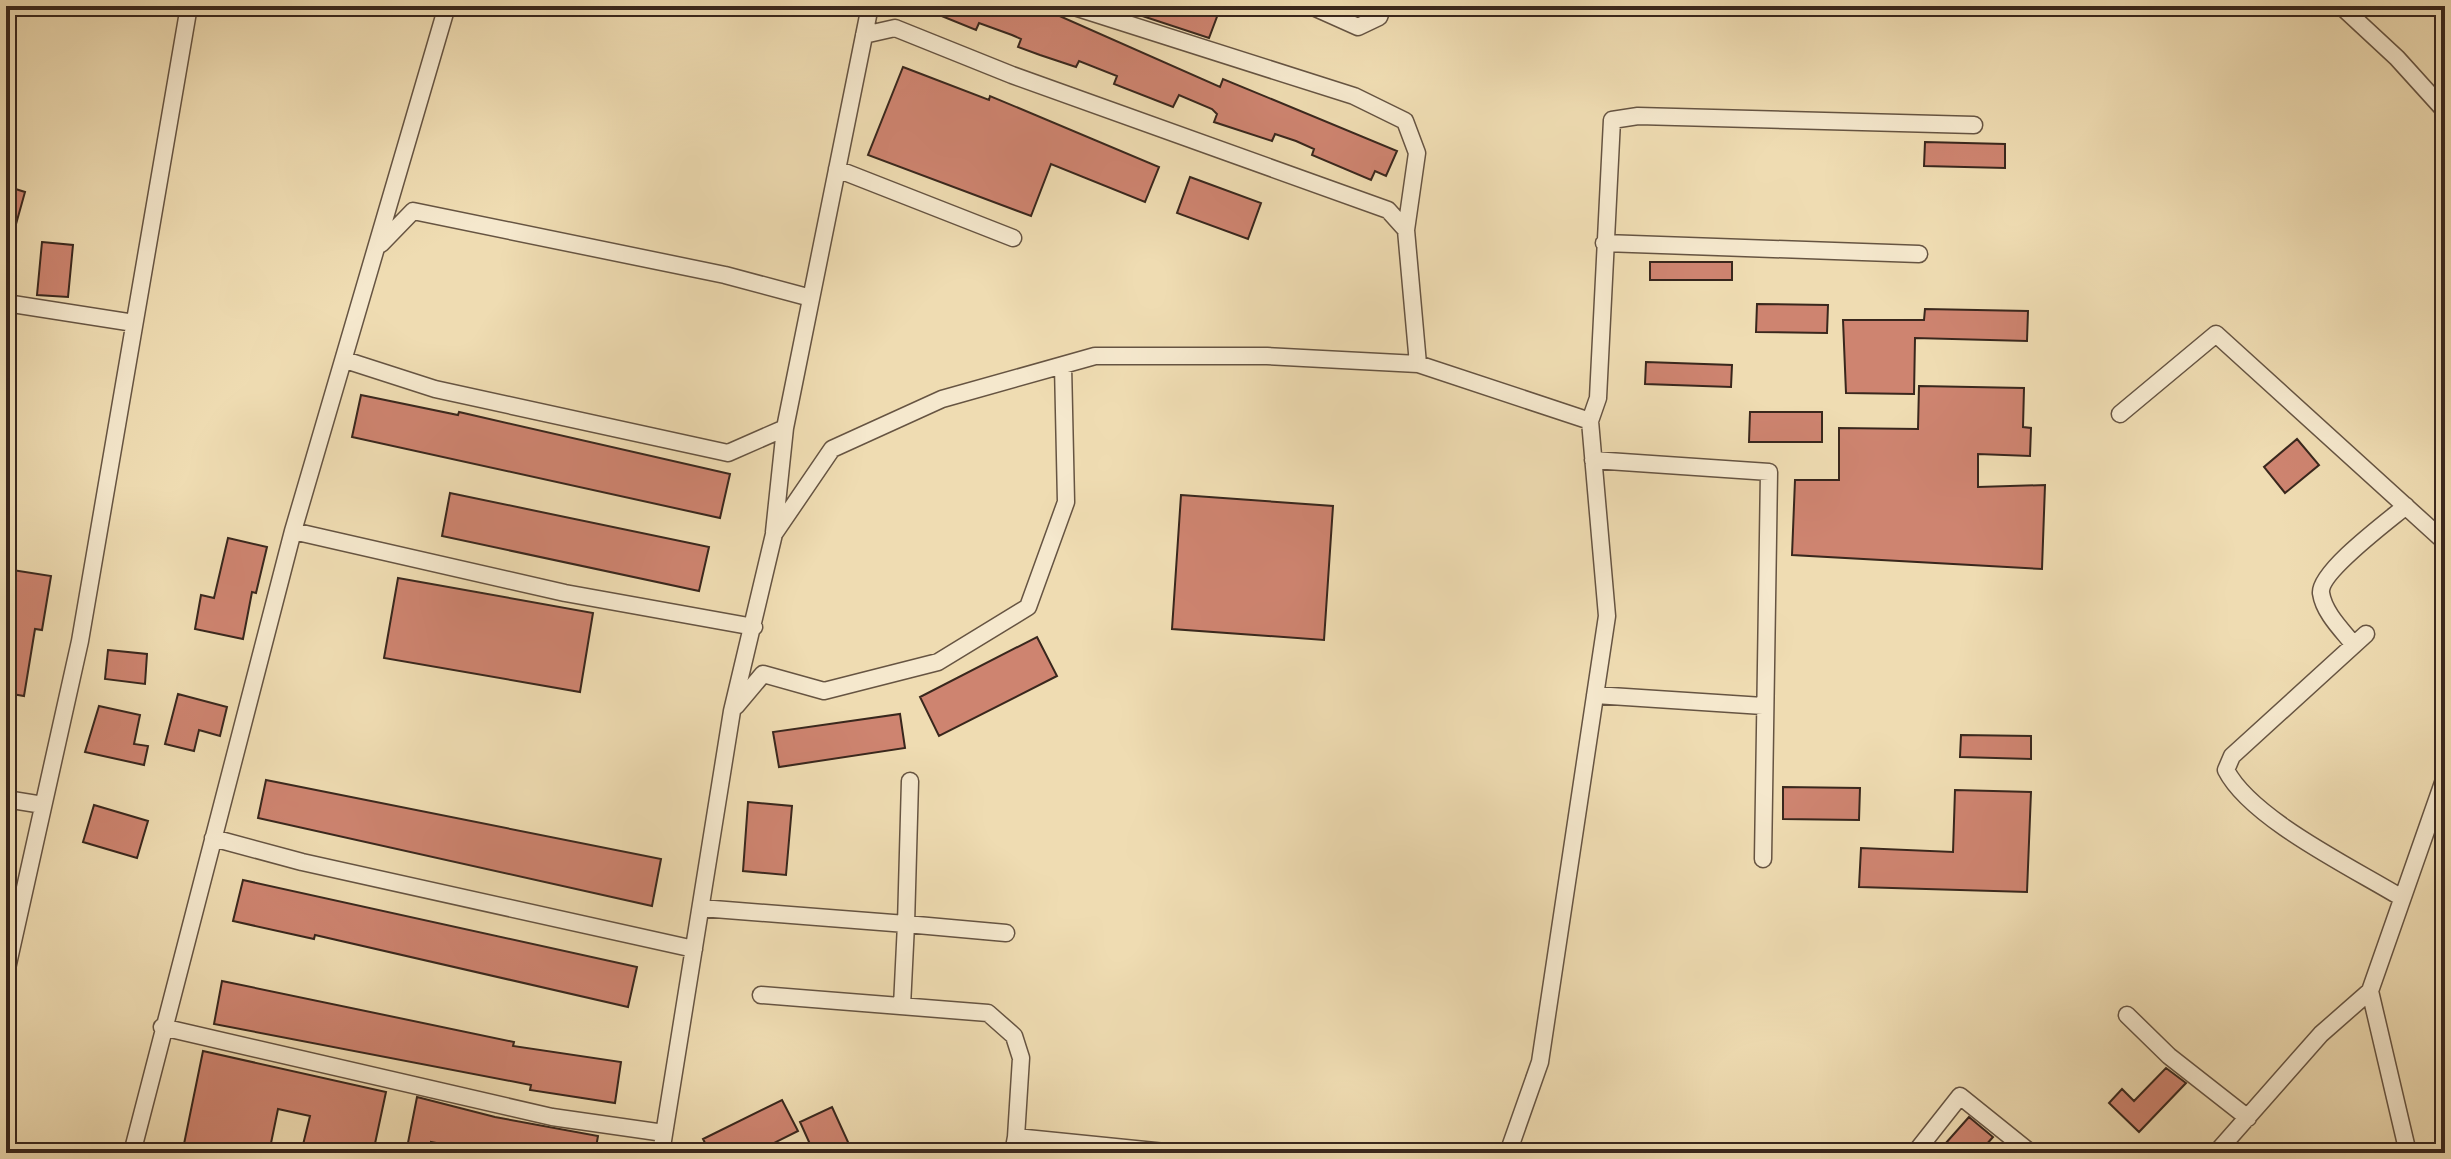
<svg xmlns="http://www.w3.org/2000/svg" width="2451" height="1159" viewBox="0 0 2451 1159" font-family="Alegreya,serif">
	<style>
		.building { fill: #ce8470; stroke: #39271d; stroke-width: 2 }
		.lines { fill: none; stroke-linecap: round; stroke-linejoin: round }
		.street-casing { stroke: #665442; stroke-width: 19 }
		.street { stroke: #f5e8cd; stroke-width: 16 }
	</style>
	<rect width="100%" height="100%" fill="#efdcb2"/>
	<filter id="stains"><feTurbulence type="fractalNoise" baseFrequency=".0025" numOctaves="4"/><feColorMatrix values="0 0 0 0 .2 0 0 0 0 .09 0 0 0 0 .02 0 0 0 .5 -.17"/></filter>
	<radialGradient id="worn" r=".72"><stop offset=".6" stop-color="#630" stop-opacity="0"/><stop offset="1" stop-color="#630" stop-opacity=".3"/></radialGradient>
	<path class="building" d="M 917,6 L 1037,6 L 1220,87 L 1223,79 L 1397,151 L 1386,176 L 1375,171 L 1371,180 L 1312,155 L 1314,149 L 1296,141 L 1275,134 L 1272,141 L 1214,122 L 1217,114 L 1212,109 L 1179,95 L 1173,107 L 1114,84 L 1117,76 L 1079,61 L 1076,67 L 1040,55 L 1018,47 L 1021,39 L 1012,35 L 979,23 L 976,30 Z
		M 1112,6 L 1221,6 L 1209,38 Z
		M 903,67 L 989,100 L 990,96 L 1159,167 L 1145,202 L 1051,164 L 1031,216 L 868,155 Z
		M 1925,142 L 2005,144 L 2005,168 L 1924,166 Z
		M 1190,177 L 1261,203 L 1248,239 L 1177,213 Z
		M 6,186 L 25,192 L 11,242 L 6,242 Z
		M 42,242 L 73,245 L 68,297 L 37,295 Z
		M 1650,262 L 1732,262 L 1732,280 L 1650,280 Z
		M 1757,304 L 1828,305 L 1827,333 L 1756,332 Z
		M 1925,309 L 2028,311 L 2027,341 L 1915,338 L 1914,394 L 1846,393 L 1843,320 L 1924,320 Z
		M 1646,362 L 1732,365 L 1731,387 L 1645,384 Z
		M 1919,386 L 2024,388 L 2023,427 L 2031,428 L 2030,456 L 1978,454 L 1978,487 L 2045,485 L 2042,569 L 1792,555 L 1795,480 L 1839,480 L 1839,428 L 1918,429 Z
		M 361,395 L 458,415 L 459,412 L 730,474 L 720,518 L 352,437 Z
		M 1750,412 L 1822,412 L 1822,442 L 1749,442 Z
		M 2297,439 L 2319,465 L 2285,493 L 2264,467 Z
		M 450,493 L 709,547 L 699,591 L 442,536 Z
		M 1181,495 L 1333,506 L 1324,640 L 1172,629 Z
		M 228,538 L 267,547 L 256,593 L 252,592 L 243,639 L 195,629 L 201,595 L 214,598 Z
		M 6,569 L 51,576 L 42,630 L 35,629 L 24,696 L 6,693 Z
		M 398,578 L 593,613 L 580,692 L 384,658 Z
		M 1037,637 L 1057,676 L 939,736 L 920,697 Z
		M 108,650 L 147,654 L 145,684 L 105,679 Z
		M 178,694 L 227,707 L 220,736 L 199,730 L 194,751 L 165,744 Z
		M 99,706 L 140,715 L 134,744 L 148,746 L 144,765 L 85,752 Z
		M 900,714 L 905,748 L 779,767 L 773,732 Z
		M 1961,735 L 2031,736 L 2031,759 L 1960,757 Z
		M 266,780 L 661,859 L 652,906 L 258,818 Z
		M 1783,787 L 1860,788 L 1859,820 L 1783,819 Z
		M 1955,790 L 2031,792 L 2027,892 L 1859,887 L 1861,848 L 1953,852 Z
		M 748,802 L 792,806 L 786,875 L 743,871 Z
		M 94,805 L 148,821 L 137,858 L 83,842 Z
		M 243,880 L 637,967 L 628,1007 L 315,935 L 314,939 L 233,921 Z
		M 222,981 L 514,1042 L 513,1046 L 621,1062 L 615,1103 L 530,1090 L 531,1085 L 214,1024 Z
		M 203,1051 L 386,1092 L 373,1153 L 301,1153 L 310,1116 L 278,1109 L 269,1153 L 225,1153 L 184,1144 Z
		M 2166,1068 L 2186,1083 L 2139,1132 L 2109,1103 L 2122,1089 L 2134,1101 Z
		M 417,1097 L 495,1117 L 598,1136 L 595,1153 L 488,1153 L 431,1142 L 430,1153 L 406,1153 Z
		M 782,1100 L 798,1131 L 754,1153 L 710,1153 L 703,1139 Z
		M 832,1107 L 853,1153 L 814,1153 L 800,1122 Z
		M 1969,1117 L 1993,1137 L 1979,1153 L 1937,1153 Z"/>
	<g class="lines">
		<defs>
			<path id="street" d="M 1071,6 L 1354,96 L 1405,121 L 1417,153 L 1406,230
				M 1311,6 L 1358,27 L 1379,17 L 1383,6
				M 2341,6 L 2397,58 L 2445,111
				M 864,35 L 895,28 L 1012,75 L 1388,210 L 1406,230 L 1418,364
				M 837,169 L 1013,238
				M 1604,243 L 1919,254
				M 381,244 L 413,211 L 725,275 L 811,298
				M 6,303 L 134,323
				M 345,360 L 435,389 L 728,453 L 785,428
				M 2120,414 L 2216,334 L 2445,542
				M 1590,421 L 1598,398 L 1612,120 L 1638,116 L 1974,125
				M 1593,460 L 1769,472 L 1763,859
				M 293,531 L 565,593 L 754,627
				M 774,532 L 785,428 L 870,6
				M 2366,634 L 2232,756 L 2226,770 C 2251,819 2353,868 2402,898
				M 2354,645 C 2342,630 2324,613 2321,593 C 2319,572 2388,521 2406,506
				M 1595,695 L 1763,706
				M 736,706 L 763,674 L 824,691 L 938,662 L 1028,607 L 1066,502 L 1063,365
				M 6,799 L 43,805
				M 213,838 L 302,862 L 694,949
				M 701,908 L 906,924 L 910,781
				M 6,973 L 80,641 L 189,6
				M 2370,991 L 2408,1153
				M 761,995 L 988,1013 L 1014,1036 L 1021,1058 L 1016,1137
				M 902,1006 L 906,924 L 1006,933
				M 2127,1015 L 2169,1056 L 2248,1118
				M 162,1027 L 552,1117 L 664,1133
				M 132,1153 L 293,531 L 447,6
				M 661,1153 L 732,711 L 774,534 L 832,449 L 942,399 L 1095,356 L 1267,356 L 1418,364 L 1590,421 L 1607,616 L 1540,1062 L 1508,1153
				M 1013,1153 L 1016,1137 L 1175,1153
				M 1915,1153 L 1960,1096 L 2031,1153
				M 2216,1153 L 2321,1034 L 2370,991 L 2445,777"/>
		</defs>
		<use href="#street" class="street-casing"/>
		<use href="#street" class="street"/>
	</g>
	<rect width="2451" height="1159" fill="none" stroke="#efdcb2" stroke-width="32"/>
	<rect x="8" y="8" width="2435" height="1143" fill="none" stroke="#39271d" stroke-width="4"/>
	<rect x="16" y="16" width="2419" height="1127" fill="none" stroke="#39271d" stroke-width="2"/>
	<rect width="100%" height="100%" filter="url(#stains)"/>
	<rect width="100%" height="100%" fill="url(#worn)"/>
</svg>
